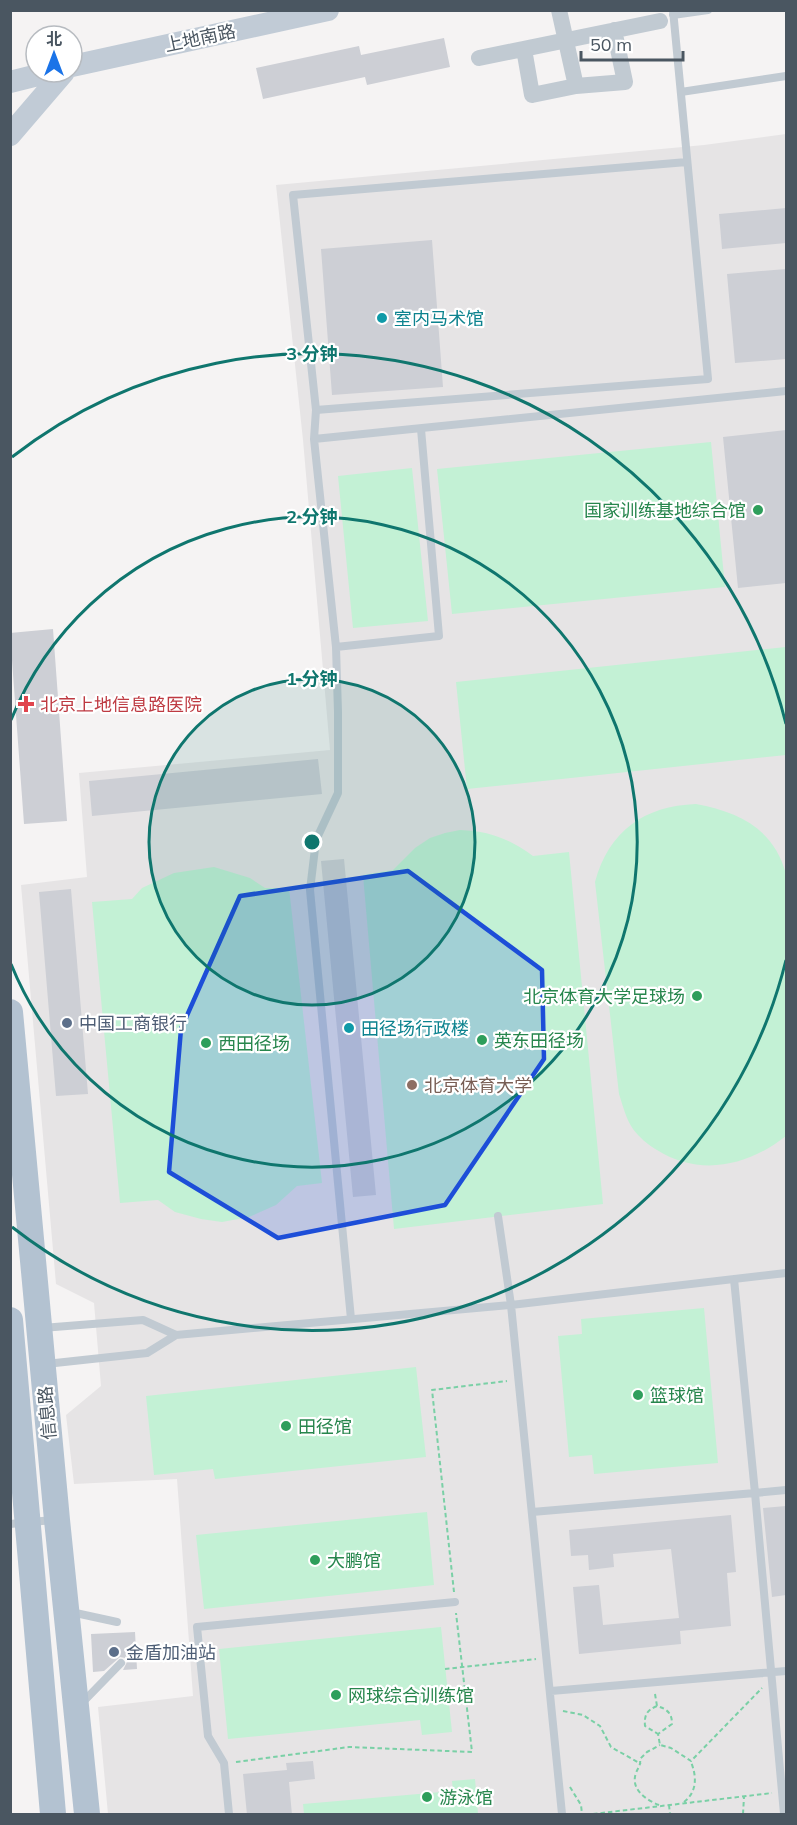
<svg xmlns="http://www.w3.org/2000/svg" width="797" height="1825" viewBox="0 0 797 1825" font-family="Mulish,'Noto Sans SC',sans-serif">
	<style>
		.education { fill: #e6e4e5 }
		.green { fill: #c3f1d5 }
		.building { fill: #cdcfd5 }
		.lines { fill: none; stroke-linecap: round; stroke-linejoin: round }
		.path { stroke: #7ad0a6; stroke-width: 2; stroke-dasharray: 4.5 3; stroke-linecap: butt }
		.lane { stroke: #c1cad2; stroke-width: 8 }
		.street { stroke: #c1cad2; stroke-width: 16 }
		.secondary { stroke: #c1cbd6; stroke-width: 22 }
		.primary { stroke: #b3c2d1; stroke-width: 26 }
		.marked { fill: #1d4ed8; fill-opacity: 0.2; stroke: #1d4ed8; stroke-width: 4.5; stroke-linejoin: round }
		.ring { fill: none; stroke: #0f766e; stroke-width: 3 }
		.culture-dot { fill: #0f9aa8; stroke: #fff; stroke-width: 2 }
		.leisure-dot { fill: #2e9e5b; stroke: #fff; stroke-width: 2 }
		.health-dot { fill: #e0444e; stroke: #fff; stroke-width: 2 }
		.service-dot { fill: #5c6f8a; stroke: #fff; stroke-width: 2 }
		.education-dot { fill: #8d6e63; stroke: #fff; stroke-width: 2 }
		.labels { text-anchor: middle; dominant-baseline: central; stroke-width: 4.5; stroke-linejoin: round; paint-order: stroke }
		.street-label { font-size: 18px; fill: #4a5661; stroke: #fff }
		.culture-label { font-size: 18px; fill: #0d838f; stroke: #fff; text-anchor: start }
		.leisure-label { font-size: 18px; fill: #27864d; stroke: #fff; text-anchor: start }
		.health-label { font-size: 18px; fill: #be3a42; stroke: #fff; text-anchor: start }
		.service-label { font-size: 18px; fill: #4e5e75; stroke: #fff; text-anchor: start }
		.education-label { font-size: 18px; fill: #785e54; stroke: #fff; text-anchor: start }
		.centre { fill: #0f766e; stroke: #fff; stroke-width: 3 }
		.ring-label { font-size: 18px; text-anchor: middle; font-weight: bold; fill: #0f766e; stroke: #fff; stroke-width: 4.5; stroke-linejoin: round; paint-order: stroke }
	</style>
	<rect width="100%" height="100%" fill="#f5f3f3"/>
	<path class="education" d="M 786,134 L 786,1814 L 108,1814 L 98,1707 L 193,1696 L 177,1479 L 74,1484 L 66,1415 L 101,1386 L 94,1303 L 56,1284 L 21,885 L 87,877 L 79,773 L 330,750 L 303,440 L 276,185 L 704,145 Z"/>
	<path class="green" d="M 711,442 L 725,587 L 452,614 L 437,469 Z
		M 412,468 L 428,621 L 353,628 L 338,476 Z
		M 786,647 L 786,755 L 467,789 L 456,682 Z
		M 696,804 C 739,812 774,829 786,874 L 786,1136 C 748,1166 700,1177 657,1150 C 648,1145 639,1137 633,1129 C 626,1119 623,1106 619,1094 L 595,882 C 609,831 644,806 696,804 Z
		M 460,830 C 489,831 510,839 533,856 L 569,852 L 603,1204 L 394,1229 L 363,875 L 393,870 L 415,848 L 430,838 L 445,833 Z
		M 214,867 L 250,878 L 265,888 L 289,888 L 322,1183 L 297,1186 L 276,1205 L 249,1217 L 222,1222 L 201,1219 L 175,1212 L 158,1200 L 120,1203 L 92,902 L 132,899 L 142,888 L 174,873 Z
		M 704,1308 L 718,1463 L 594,1474 L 592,1455 L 569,1457 L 558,1336 L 582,1334 L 581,1319 Z
		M 416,1367 L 426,1457 L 215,1479 L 213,1469 L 154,1475 L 146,1396 Z
		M 427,1512 L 434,1585 L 204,1609 L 196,1535 Z
		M 441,1627 L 452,1732 L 422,1735 L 420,1720 L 228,1739 L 219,1649 Z
		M 475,1779 L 478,1814 L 304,1814 L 303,1804 L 453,1791 L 452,1781 Z"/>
	<path class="building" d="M 444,38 L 450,67 L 367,85 L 365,77 L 263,99 L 256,68 L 359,46 L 361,55 Z
		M 786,208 L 786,243 L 722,249 L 719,214 Z
		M 432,240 L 443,387 L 332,395 L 321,249 Z
		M 786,269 L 786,359 L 735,363 L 727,274 Z
		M 786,430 L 786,583 L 738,588 L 723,437 Z
		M 53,629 L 67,821 L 24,824 L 10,633 Z
		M 318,759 L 322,794 L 92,816 L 89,781 Z
		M 344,859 L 376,1195 L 353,1197 L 321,861 Z
		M 71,889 L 88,1094 L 56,1096 L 39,892 Z
		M 786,1506 L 786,1595 L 772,1597 L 763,1508 Z
		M 731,1515 L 736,1572 L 727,1573 L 731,1626 L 680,1631 L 681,1644 L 579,1654 L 573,1587 L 599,1585 L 603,1625 L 679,1618 L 671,1549 L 613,1554 L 614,1567 L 589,1570 L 588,1555 L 571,1556 L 569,1530 Z
		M 135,1632 L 137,1669 L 123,1670 L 127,1662 L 125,1658 L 120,1657 L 104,1671 L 93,1672 L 91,1634 Z
		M 313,1761 L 315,1779 L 289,1782 L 292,1815 L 247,1815 L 243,1774 L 287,1770 L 286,1763 Z"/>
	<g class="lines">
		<path class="path" d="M 454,1592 L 432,1390 L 507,1381
			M 445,1669 L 536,1659
			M 655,1694 L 657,1706 C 667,1709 672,1713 672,1724 L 658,1734 L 660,1745 L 671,1748 L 691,1761 L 762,1688
			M 657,1706 C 647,1710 644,1715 645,1726 L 658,1734
			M 563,1711 L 583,1715 L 600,1726 L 611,1747 L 641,1764
			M 236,1762 L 349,1747 L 472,1752 L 456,1613
			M 570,1787 L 581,1805 L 582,1814
			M 684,1802 C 697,1792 697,1777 691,1762
			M 659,1805 C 646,1800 630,1789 636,1773 C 638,1767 641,1766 640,1759 L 647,1752 L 660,1745
			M 669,1805 L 670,1814
			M 593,1814 L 772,1793
			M 743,1814 L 744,1797"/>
		<path class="lane" d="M 673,10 L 708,379 L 316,410 L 293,195 L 687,162
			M 673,15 L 708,10
			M 681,92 L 786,76
			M 316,410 L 314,439 L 336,647 L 439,636 L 421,429
			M 314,439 L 786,391
			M 336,647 L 338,712 L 338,793 L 316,840 L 310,890 L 351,1319
			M 498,1216 L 511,1305 L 562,1814
			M 42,1328 L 143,1320 L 176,1335
			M 46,1364 L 147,1353 L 176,1335 L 511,1305 L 786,1273
			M 532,1512 L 755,1493 L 734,1279
			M 10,1524 L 53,1520
			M 71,1612 L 117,1622
			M 551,1691 L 786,1671
			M 81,1704 L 121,1663
			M 229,1814 L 224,1763 L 208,1736 L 197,1627 L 455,1602
			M 784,1814 L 755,1493 L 786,1490"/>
		<path class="street" d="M 524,49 L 532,95 L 576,86 L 559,10
			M 479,58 L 660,21
			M 576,86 L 625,82 L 614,30"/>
		<path class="secondary" d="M 72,66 L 328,10
			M 10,82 L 50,72
			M 10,135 L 64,72"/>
		<path class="primary" d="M 10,1012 L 57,1520 L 87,1814
			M 10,1320 L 53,1814"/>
	</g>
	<path class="marked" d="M 408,871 L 542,970 L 544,1059 L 445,1205 L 278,1238 L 169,1172 L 181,1029 L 240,896 Z"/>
	<circle cx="312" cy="842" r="163" fill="#0f766e" fill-opacity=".12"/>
	<g class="ring">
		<circle cx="312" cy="842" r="163"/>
		<path d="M11 720A325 325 0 1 1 11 964"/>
		<path d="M786 960A488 488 0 0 1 12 1227M12 457A488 488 0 0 1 786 724"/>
	</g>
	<g class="culture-dot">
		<circle cx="382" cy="318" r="6"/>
		<circle cx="349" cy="1028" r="6"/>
	</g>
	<g class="leisure-dot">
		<circle cx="758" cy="510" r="6"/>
		<circle cx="697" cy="996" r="6"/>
		<circle cx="482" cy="1040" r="6"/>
		<circle cx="206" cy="1043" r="6"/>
		<circle cx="638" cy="1395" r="6"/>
		<circle cx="286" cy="1426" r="6"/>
		<circle cx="315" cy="1560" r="6"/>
		<circle cx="336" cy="1695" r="6"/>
		<circle cx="427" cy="1797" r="6"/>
	</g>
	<path class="health-dot" d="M23 695h6v6h6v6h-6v6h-6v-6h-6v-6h6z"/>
	<g class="service-dot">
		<circle cx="67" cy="1023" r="6"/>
		<circle cx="114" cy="1652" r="6"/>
	</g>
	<circle class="education-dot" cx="412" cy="1085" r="6"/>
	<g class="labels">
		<g class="street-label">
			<text transform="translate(200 38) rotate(-12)">上地南路</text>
			<text transform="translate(47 1413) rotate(-95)">信息路</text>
		</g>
		<g class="culture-label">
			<text x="394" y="318">室内马术馆</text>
			<text x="361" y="1028">田径场行政楼</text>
		</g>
		<g class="leisure-label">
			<text x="746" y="510" text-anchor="end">国家训练基地综合馆</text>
			<text x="685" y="996" text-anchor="end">北京体育大学足球场</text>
			<text x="494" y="1040">英东田径场</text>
			<text x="218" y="1043">西田径场</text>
			<text x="650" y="1395">篮球馆</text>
			<text x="298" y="1426">田径馆</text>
			<text x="327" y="1560">大鹏馆</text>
			<text x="348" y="1695">网球综合训练馆</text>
			<text x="439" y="1797">游泳馆</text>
		</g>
		<g class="health-label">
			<text x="40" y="704">北京上地信息路医院</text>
		</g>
		<g class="service-label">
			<text x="79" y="1023">中国工商银行</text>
			<text x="126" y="1652">金盾加油站</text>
		</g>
		<g class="education-label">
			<text x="424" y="1085">北京体育大学</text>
		</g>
	</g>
	<circle cx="312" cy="842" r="9" class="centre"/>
	<g class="ring-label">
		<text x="312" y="360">3 分钟</text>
		<text x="312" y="523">2 分钟</text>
		<text x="312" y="685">1 分钟</text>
	</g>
	<rect width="797" height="1825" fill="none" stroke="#4a5661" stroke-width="24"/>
	<g transform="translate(54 54)"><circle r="28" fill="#ffffff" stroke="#b7bbc0" stroke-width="1.5"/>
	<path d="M0-4.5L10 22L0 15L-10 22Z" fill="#1a73e8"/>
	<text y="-9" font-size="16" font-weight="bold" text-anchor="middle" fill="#4a5661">北</text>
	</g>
	<path d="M581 51v9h102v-9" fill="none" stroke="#4a5661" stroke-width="3"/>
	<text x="590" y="51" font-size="18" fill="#4a5661" stroke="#ffffff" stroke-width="4.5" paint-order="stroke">50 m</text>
</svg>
